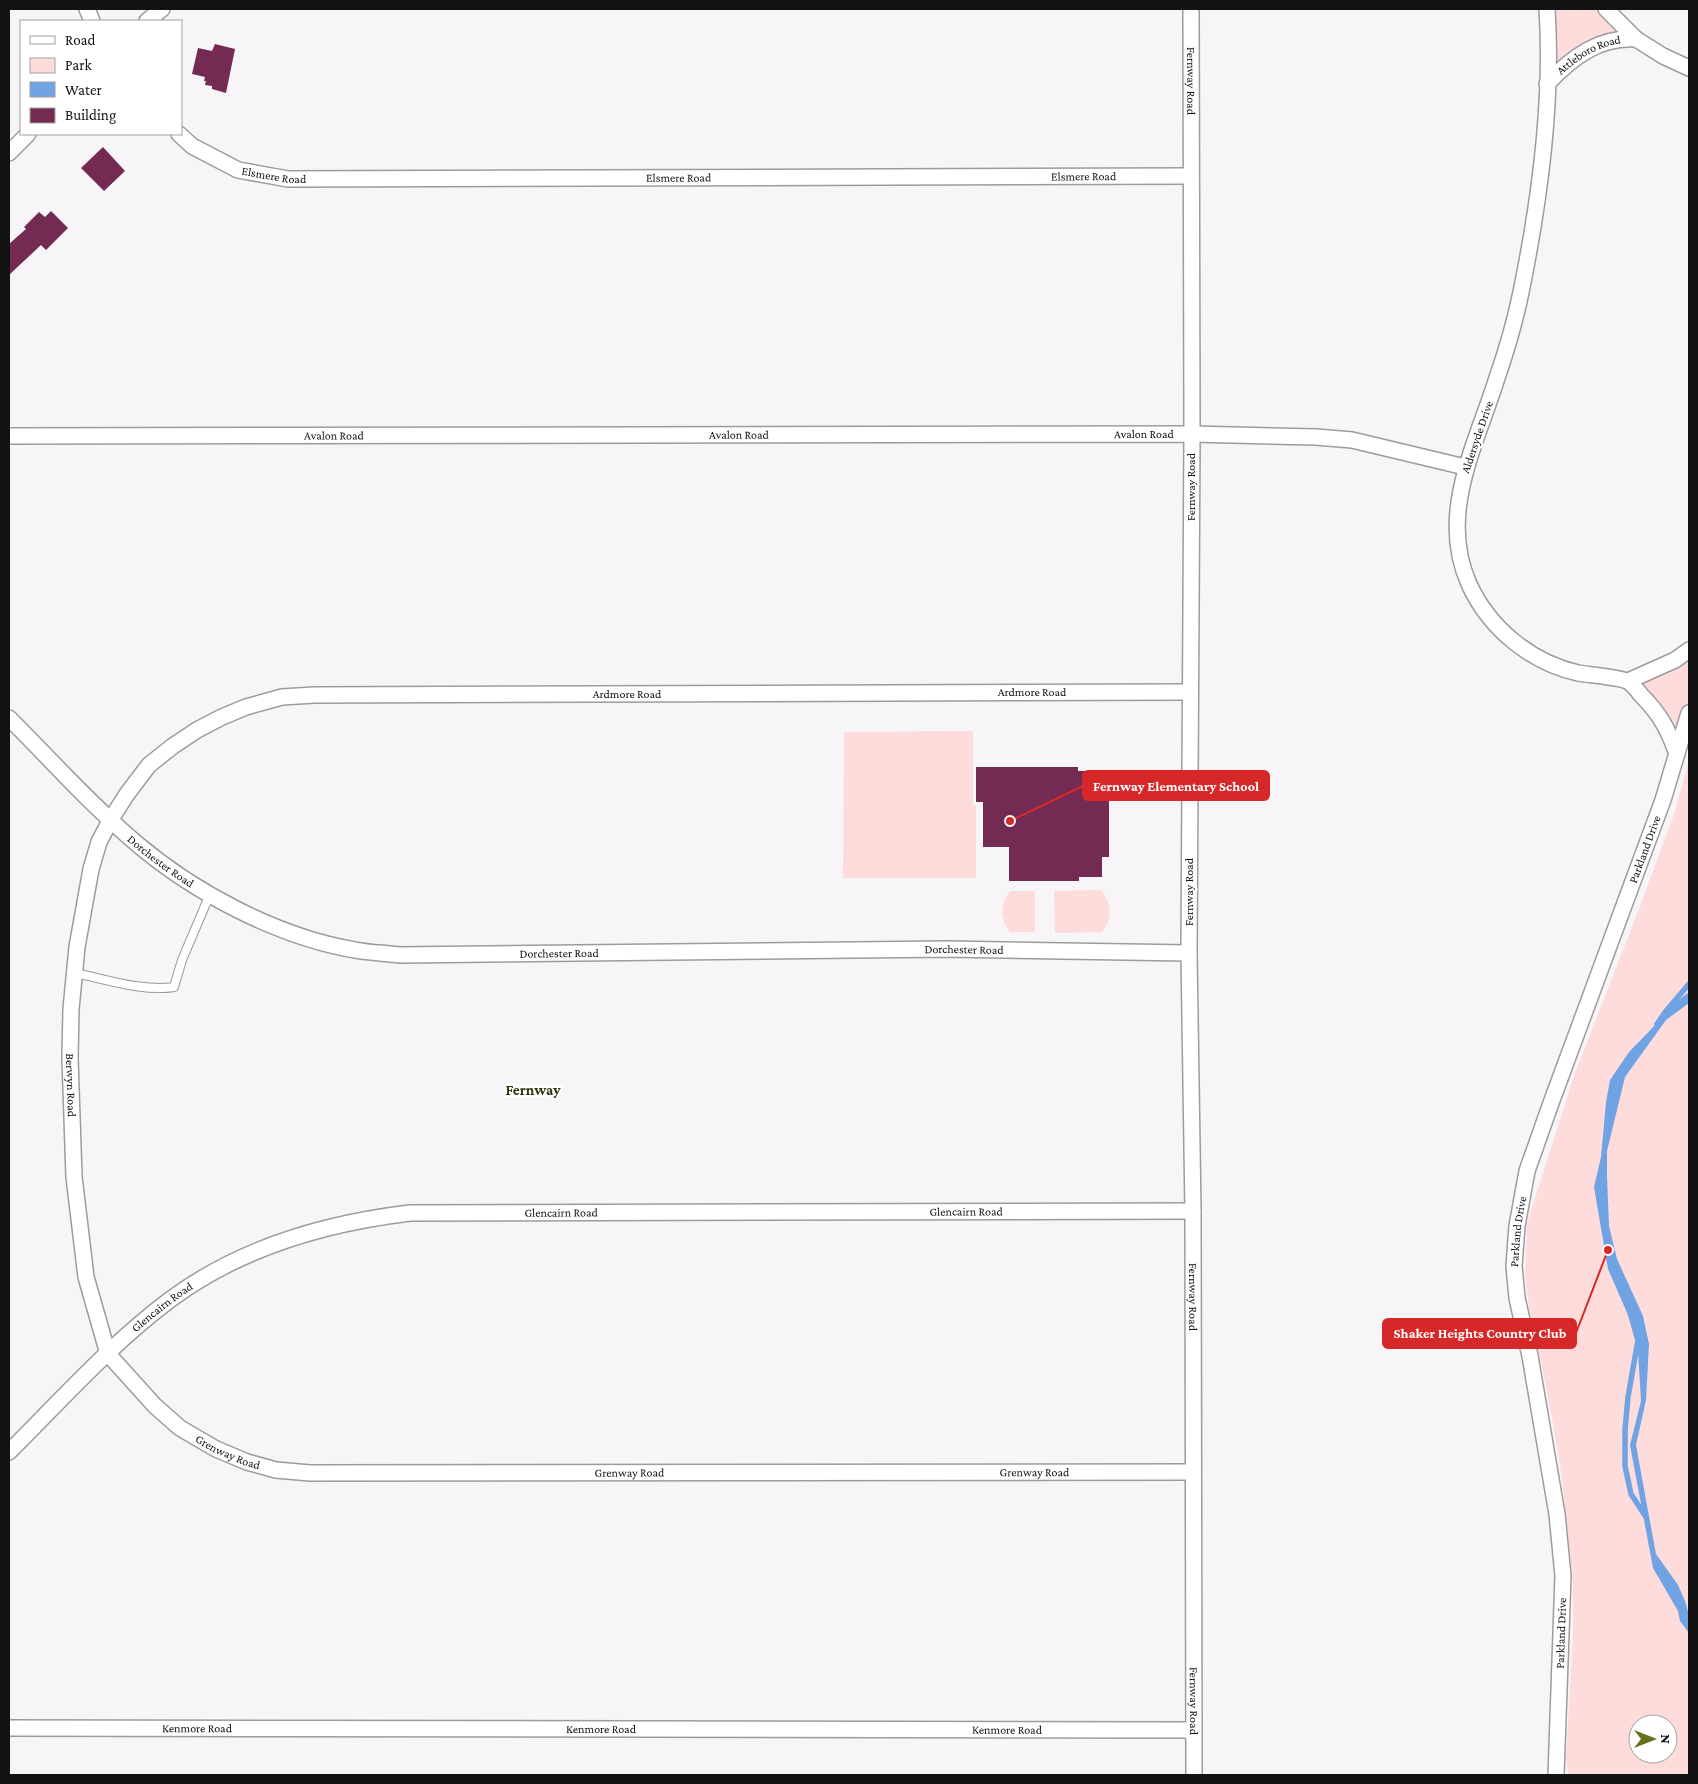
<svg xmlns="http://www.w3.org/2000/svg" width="1698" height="1784" viewBox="0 0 1698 1784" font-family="'Crimson Pro',serif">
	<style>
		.green { fill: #fedcdb; fill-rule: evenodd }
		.water { fill: #6fa3e4 }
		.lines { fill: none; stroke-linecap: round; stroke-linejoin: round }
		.stream { stroke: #6fa3e4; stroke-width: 5.5 }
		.building { fill: #732b53 }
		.lane-casing { stroke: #9d9b9e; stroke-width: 10 }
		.street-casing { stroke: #9d9b9e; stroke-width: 18 }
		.lane { stroke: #fff; stroke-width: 8 }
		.street { stroke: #fff; stroke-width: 15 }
		.labels { text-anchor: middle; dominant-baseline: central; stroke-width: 5; stroke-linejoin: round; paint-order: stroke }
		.street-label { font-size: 12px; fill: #131213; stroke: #fff }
		.quarter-label { font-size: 15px; font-weight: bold; fill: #30350c; stroke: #fff }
		.leader { fill: none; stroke: #d62828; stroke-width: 2 }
		.callout-dot { fill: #d62828; stroke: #fff; stroke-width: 2 }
		.callout { fill: #d62828; stroke: #d62828; stroke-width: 2 }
		.callout-label { font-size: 14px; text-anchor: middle; font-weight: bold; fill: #fff }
	</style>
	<rect width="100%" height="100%" fill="#f7f5f8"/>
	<path class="green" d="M 1547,9 L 1606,9 L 1636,39 L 1608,41 L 1547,84 Z
		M 1689,650 L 1689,713 L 1677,754 L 1628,681 Z
		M 973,731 L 973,805 L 976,805 L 976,878 L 843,878 L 844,732 Z
		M 1689,760 L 1689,1775 L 1568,1775 L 1566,1759 L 1573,1632 L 1573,1582 L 1562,1479 L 1554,1429 L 1541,1361 L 1530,1316 L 1525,1276 L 1527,1223 L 1575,1073 L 1639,909 L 1674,814 ZM 1638,1724 L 1668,1724 L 1668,1754 L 1638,1754 Z
		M 1101,890 C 1112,906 1113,916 1102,932 L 1055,933 L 1054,891 Z
		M 1010,891 L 1035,891 L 1035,932 L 1010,932 C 1000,917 999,907 1010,891 Z"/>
	<path class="water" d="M 1689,992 L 1689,1003 L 1666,1020 L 1625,1077 L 1607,1151 L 1607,1176 L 1609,1226 L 1617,1259 L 1643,1316 L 1649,1344 L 1646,1400 L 1636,1445 L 1648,1511 L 1656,1554 L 1678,1585 L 1685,1601 L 1689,1615 L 1689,1633 L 1680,1621 L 1678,1611 L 1653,1568 L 1630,1445 L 1641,1401 L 1638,1351 L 1628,1315 L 1608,1269 L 1594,1187 L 1601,1157 L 1606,1102 L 1610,1080 L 1629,1052 L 1661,1019 L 1671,1006 Z"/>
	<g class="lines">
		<path class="stream" d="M 1657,1024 L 1666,1011 L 1689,984
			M 1638,1340 L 1628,1397 L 1625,1430 L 1625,1466 L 1631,1494 L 1646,1517"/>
	</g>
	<path class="building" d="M 215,44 L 235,49 L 226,93 L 212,89 L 212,86 L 205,85 L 206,81 L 204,81 L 205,77 L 192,74 L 198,48 L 212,51 Z
		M 103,147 L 125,171 L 104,191 L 81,168 Z
		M 51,211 L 68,228 L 46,250 L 41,245 L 9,275 L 9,244 L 26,229 L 24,227 L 39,212 L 45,217 Z
		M 976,767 L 1078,767 L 1078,771 L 1102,771 L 1102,790 L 1109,790 L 1109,857 L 1102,857 L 1102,877 L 1079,877 L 1079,881 L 1009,881 L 1009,847 L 983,847 L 983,802 L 976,802 Z"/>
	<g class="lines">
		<defs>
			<path id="lane" d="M 75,973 C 105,979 144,992 174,987 L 182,960 L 210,894"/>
			<g id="street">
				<path d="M 87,9 L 92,21"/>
				<path id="s1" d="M 1191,9 L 1192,434 L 1189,953 L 1193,1211 L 1194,1775"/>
				<path d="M 1547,9 C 1553,99 1539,204 1521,292 C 1515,322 1506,352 1496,381 C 1475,447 1438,515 1469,584 C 1489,628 1530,662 1578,673 C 1589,675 1621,677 1629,682 C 1634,686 1638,691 1641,695 C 1660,714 1668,729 1677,754"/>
				<path d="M 1606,9 L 1636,39 L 1663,56 L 1689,68"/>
				<path d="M 147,21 L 162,9"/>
				<path id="s2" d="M 1547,84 C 1572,57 1599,37 1636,39"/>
				<path id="s3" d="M 179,134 L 192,146 L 238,170 L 288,179 L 1190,176"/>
				<path d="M 9,153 L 28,134"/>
				<path id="s4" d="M 9,436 L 1192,434 L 1316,437 L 1352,440 L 1465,467"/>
				<path d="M 1628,681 L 1675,660 L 1689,650"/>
				<path id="s5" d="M 1189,692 L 314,695 L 282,697 L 246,707 L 222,717 L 197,730 L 173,746 L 149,765 L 127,794 L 111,819 L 99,842 L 91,869 L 77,947 L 71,1009 L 70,1058 L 74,1177 L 86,1277 L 108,1354 L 155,1406 L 180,1428 L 216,1449 L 247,1462 L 276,1470 L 310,1473 L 1193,1472"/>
				<path id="s6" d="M 9,718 C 50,759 91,805 136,843 C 195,893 278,937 355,950 C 370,953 385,953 400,955 L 947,949 L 1189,953"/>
				<path id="s7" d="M 9,1452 C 60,1401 113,1342 171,1299 C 240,1248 326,1223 410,1213 L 1193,1211"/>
				<path id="s8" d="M 9,1728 L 1194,1730"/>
				<path id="s9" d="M 1556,1775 L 1563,1576 L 1557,1514 L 1530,1356 L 1517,1298 L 1514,1266 L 1517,1226 L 1527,1171 L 1551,1103 L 1663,800 L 1689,713"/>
			</g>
		</defs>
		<use href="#lane" class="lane-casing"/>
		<use href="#street" class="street-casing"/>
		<use href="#lane" class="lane"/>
		<use href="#street" class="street"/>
	</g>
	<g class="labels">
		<g class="street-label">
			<text stroke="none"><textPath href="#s2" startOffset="52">Attleboro Road</textPath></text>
			<text stroke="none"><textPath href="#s1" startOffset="72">Fernway Road</textPath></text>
			<text stroke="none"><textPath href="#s3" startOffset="106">Elsmere Road</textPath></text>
			<text stroke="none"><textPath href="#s3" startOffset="916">Elsmere Road</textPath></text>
			<text stroke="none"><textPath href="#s3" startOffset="511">Elsmere Road</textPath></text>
			<text stroke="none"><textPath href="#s4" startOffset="1135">Avalon Road</textPath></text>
			<text stroke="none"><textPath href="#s4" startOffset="730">Avalon Road</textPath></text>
			<text stroke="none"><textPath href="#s4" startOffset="325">Avalon Road</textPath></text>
			<text transform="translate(1477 437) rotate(-71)">Aldersyde Drive</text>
			<text transform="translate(1191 487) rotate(-90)">Fernway Road</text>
			<text x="1032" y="692">Ardmore Road</text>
			<text x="627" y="694">Ardmore Road</text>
			<text stroke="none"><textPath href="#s9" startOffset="952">Parkland Drive</textPath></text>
			<text stroke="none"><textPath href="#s6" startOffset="209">Dorchester Road</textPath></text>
			<text transform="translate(1189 892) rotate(-90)">Fernway Road</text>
			<text stroke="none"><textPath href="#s6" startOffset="1034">Dorchester Road</textPath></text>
			<text stroke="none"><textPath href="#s6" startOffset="629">Dorchester Road</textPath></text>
			<text stroke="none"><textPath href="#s5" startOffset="1396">Berwyn Road</textPath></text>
			<text stroke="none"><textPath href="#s7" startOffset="1036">Glencairn Road</textPath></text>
			<text stroke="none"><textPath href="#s7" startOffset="631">Glencairn Road</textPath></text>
			<text stroke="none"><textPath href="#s9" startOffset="548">Parkland Drive</textPath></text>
			<text stroke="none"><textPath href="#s1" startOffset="1288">Fernway Road</textPath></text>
			<text stroke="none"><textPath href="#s7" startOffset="211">Glencairn Road</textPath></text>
			<text stroke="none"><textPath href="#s5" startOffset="1826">Grenway Road</textPath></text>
			<text stroke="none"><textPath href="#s5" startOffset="2231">Grenway Road</textPath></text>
			<text stroke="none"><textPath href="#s5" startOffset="2636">Grenway Road</textPath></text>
			<text stroke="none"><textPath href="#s9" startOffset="142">Parkland Drive</textPath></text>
			<text stroke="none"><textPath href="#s1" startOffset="1692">Fernway Road</textPath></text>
			<text stroke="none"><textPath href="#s8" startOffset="188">Kenmore Road</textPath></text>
			<text stroke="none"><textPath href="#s8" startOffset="592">Kenmore Road</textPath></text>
			<text stroke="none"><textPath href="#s8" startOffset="998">Kenmore Road</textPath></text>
		</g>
		<g class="quarter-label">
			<text x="533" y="1090">Fernway</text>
		</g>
	</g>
	<path class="leader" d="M1010 821L1083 786M1608 1250L1576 1333"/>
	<g class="callout-dot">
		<circle cx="1010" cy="821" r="5"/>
		<circle cx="1608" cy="1250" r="5"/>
	</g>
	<g class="callout">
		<rect x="1083" y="771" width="186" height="29" rx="5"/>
		<rect x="1383" y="1319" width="193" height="29" rx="5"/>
	</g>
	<g class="callout-label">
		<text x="1176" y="791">Fernway Elementary School</text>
		<text x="1480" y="1338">Shaker Heights Country Club</text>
	</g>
	<rect width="1698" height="1784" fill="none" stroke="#131213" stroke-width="20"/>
	<rect x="20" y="20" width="162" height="115" fill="#ffffff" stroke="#a1a0a1"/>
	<rect x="30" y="36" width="25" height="8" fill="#ffffff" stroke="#a1a0a1"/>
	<text x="65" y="45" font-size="15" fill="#131213">Road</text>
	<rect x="30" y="58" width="25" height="15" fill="#fedcdb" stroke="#a1a0a1"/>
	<text x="65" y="70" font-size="15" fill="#131213">Park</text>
	<rect x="30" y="82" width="25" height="15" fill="#6fa3e4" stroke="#a1a0a1"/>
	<text x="65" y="95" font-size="15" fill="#131213">Water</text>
	<rect x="30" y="108" width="25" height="15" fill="#732b53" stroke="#a1a0a1"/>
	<text x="65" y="120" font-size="15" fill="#131213">Building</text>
	<g transform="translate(1653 1739) rotate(90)"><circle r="24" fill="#ffffff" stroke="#a1a0a1"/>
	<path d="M0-4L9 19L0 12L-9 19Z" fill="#687018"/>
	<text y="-8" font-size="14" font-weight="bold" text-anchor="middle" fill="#131213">N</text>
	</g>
</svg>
